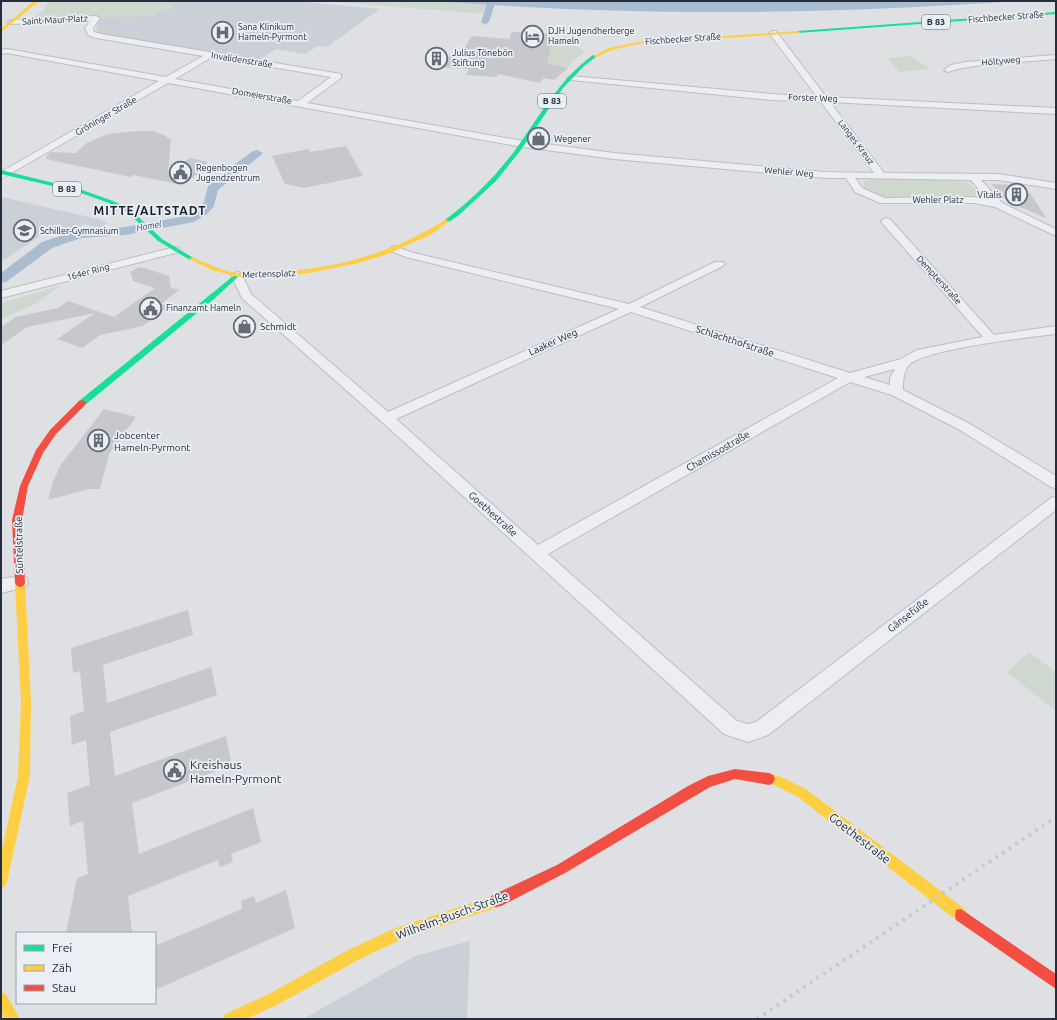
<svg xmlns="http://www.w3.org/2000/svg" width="1057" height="1020" viewBox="0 0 1057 1020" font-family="Ubuntu,sans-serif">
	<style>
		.built { fill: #cbd0d7 }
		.green { fill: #ced8ce }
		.water { fill: #aabdd0 }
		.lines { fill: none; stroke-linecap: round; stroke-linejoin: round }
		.canal { fill: #aabdd0; fill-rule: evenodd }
		.building { fill: #c6c8cb }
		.street-casing { stroke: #bcbec1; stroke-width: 2 }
		.street { fill: #edeef1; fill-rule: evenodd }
		.fast { fill: #16e098; fill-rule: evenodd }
		.slow { fill: #ffcf43; fill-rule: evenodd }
		.jam { fill: #f24e42; fill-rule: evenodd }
		.rail { stroke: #c6c8cc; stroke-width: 4; stroke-dasharray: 2.5 5.5; stroke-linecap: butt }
		.labels { text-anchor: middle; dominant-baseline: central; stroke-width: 3.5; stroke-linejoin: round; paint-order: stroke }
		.far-street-label { font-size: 9px; fill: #252e3d; stroke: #eaeff4 }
		.shield { fill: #eaeff4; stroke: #606874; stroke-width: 1 }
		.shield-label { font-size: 9px; font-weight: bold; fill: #252e3d }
		.far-poi-label { font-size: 9px; fill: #252e3d; stroke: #eaeff4; text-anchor: start }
		.far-water-label { font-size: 9px; font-style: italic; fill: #2e4d72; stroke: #eaeff4 }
		.poi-label { font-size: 10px; fill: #252e3d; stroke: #eaeff4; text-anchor: start }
		.street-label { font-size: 10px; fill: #252e3d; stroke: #eaeff4 }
		.far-district-label { font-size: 12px; font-weight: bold; letter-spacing: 1px; fill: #171f2d; stroke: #eaeff4 }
		.near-poi-label { font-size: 12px; fill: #252e3d; stroke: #eaeff4; text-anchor: start }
		.near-street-label { font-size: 12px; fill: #252e3d; stroke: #eaeff4 }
	</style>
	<rect width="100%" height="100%" fill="#dee0e3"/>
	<path class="built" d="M 124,1 L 295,1 L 380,9 L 327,47 L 318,46 L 305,54 L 276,49 L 257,61 L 100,34 L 96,29 L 99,21 L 122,2 Z
		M 1,197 L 98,219 L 108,223 L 99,228 L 84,224 L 71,233 L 52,228 L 4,260 L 1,259 Z
		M 470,941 L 467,1019 L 303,1019 L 415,956 Z"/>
	<path class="green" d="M 49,1 L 168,1 L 167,3 L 173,5 L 172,9 L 157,12 L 155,16 L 31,20 L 44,10 Z
		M 324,1 L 430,1 L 489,5 L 486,14 Z
		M 541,45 C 553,45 573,42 583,50 L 583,53 L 573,60 L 568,68 L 527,62 Z
		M 911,56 L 930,69 L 899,72 L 887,58 Z
		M 875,178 L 959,179 L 967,182 L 976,190 L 976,194 L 964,198 C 939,198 911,201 885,198 C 877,197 865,193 863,185 L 865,181 Z
		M 60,286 L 35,304 L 1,319 L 1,303 Z
		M 1029,652 L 1056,672 L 1056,711 L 1007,672 Z"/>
	<path class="water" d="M 430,1 L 1016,1 C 847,13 677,16 508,6 C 482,4 456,3 430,1 Z"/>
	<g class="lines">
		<path class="canal" d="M 488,1 L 496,1 L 489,22 L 485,25 L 481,22 Z
			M 257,150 L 263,153 L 261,155 L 218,190 L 214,206 L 207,214 L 194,222 L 125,235 L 81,238 L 52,248 L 6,282 L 1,283 L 1,273 L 42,242 L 76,231 L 125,227 L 186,216 L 199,208 L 204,202 L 208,186 L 234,165 L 253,151 Z"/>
	</g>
	<path class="building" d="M 512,32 L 554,34 L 547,64 L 568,68 L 554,80 L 544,78 L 539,83 L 498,74 L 497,77 L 466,75 L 469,69 L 441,67 L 450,55 L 460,55 L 472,36 L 509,39 Z
		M 137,131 L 152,131 L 164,135 L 171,140 L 168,173 L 190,158 L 208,162 L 205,164 L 211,165 L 182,185 L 134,175 L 130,177 L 46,159 L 47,155 L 51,152 L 76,153 L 87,143 L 108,134 Z
		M 346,146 L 363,176 L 304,188 L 285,184 L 272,156 L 309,149 L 310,152 Z
		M 991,184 L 1020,185 L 1025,193 L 1030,193 L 1046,218 L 1011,203 L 1004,198 Z
		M 141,267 L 169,276 L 171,288 L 179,290 L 161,304 L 169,306 L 143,326 L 100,335 L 82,348 L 57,339 L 95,313 L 27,327 L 1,345 L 1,327 L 16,317 L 58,308 L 68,301 L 114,317 L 155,288 L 133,281 L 130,272 L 137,268 Z
		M 104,409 L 136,417 L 109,454 L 100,489 L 89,489 L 48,500 L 53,482 L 60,466 Z
		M 188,610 L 193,635 L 103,665 L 107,703 L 211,667 L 217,695 L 110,732 L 115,776 L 226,736 L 232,765 L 132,803 L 139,854 L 253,808 L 261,842 L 231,854 L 233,862 L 220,867 L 218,860 L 128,896 L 132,933 L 66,933 L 77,878 L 88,874 L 83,821 L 70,826 L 67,793 L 90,785 L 86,740 L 72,745 L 70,716 L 84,711 L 80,671 L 73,673 L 71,648 Z
		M 286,890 L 295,928 L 155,990 L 155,946 L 242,909 L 241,901 L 254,896 L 256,903 Z"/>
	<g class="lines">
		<defs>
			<path id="street" d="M 96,16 L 100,18 L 93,28 L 94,32 L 101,34 L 341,74 L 341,78 L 307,103 L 523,141 L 614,153 L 826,172 L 874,173 L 821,102 L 772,100 L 571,80 L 567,78 L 571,76 L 772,94 L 817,97 L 769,33 L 773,31 L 776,31 L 826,97 L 1056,108 L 1056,114 L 830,102 L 884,173 L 998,174 L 1056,183 L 1056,189 L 998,180 L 981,180 L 1002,203 L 1056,229 L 1056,236 L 995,207 L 974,203 L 880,203 L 855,192 L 846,178 L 826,178 L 614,159 L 523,147 L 168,83 L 1,179 L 1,172 L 159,81 L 7,53 L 1,54 L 1,50 L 7,49 L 166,77 L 203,56 L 96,38 L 88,35 L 85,28 L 91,20 L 12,24 L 8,22 L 12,20 ZM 212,57 L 331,77 L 298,101 L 175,79 ZM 855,178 L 971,180 L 988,200 L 974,197 L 885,198 L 862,188 Z
				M 1056,55 L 1056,59 L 981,65 L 957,69 L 948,72 L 944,70 L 951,65 L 966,62 Z
				M 886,218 L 890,219 L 994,335 L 1056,326 L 1056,334 C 1029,337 927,349 910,364 C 903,371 903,381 903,390 L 970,424 L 1056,476 L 1056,488 L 1051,487 L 960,430 L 892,395 L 850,382 L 548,554 L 737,721 L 748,724 L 756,722 L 1051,498 L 1056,497 L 1056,510 L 768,735 L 748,742 L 724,734 L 381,421 L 242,298 L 231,275 L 237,272 L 241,273 L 251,294 L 388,412 L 619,309 L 406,257 L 390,251 L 389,249 L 394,246 L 414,253 L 629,304 L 715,262 L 723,262 L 725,264 L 723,266 L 640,307 L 850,373 L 901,359 L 917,350 L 983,337 L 882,223 L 881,221 ZM 631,312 L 838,378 L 538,545 L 396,419 ZM 895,369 L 890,378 L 890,385 L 864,377 Z
				M 175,247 L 179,248 L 180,250 L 179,252 L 1,298 L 1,291 Z
				M 20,576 L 26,577 L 28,582 L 26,587 L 1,593 L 1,579 Z"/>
		</defs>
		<use href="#street" class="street-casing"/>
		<use href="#street" class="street"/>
		<path class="fast" d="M 1056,12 L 1056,14 L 798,33 L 796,32 L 798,31 Z
			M 593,55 L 597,56 L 584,66 L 563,88 L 520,151 L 496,181 L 459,215 L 449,222 L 445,222 L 445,220 C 472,200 496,176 516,149 C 541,114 558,81 593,55 Z
			M 1,170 L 82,190 L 113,201 L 130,209 L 162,239 L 195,259 L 194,260 L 190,260 L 158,241 L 126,211 L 109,203 L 78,192 L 1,174 Z
			M 237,273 L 239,274 L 239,276 L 214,299 L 85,405 L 79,405 L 78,403 L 79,401 Z"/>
		<path class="slow" d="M 34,1 L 39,1 L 1,32 L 1,29 Z
			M 798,31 L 800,33 L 638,44 L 612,50 L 597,57 L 593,56 L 609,48 L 638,42 Z
			M 445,220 L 450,221 L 430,235 L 385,255 L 358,263 L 309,273 L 285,276 L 238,277 L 212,270 L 189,259 L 190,258 L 194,258 C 206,263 218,269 231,272 C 245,275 260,273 274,272 C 335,269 393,253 445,220 Z
			M 20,579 L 23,580 L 25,583 L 31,701 L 30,776 L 7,882 L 5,886 L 1,888 L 1,854 L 18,776 L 21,701 L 15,583 L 17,580 Z
			M 769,773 L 779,776 L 806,789 L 966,910 L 967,915 L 966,920 L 961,921 L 956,920 L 798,797 L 774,785 L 765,783 L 763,779 L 765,775 Z
			M 496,895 L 501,896 L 502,901 L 501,906 L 400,940 L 358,960 L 277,1005 L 246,1019 L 223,1019 L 225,1014 L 267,995 L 348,950 L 393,929 Z
			M 1,992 L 6,994 L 20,1019 L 5,1019 L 1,1012 Z"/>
		<path class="jam" d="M 82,400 L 85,401 L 86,403 L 85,405 L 56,434 L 43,453 L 28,486 L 22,520 L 25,583 L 23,586 L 20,587 L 17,586 L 15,583 L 12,520 L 20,486 L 36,450 L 50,430 L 79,401 Z
			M 735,769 L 769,773 L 773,775 L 775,779 L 773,783 L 769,785 L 735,779 L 710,787 L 565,873 L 501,906 L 496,907 L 491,906 L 490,901 L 491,896 L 557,865 L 688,786 L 708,776 Z
			M 961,909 L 1056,974 L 1056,989 L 956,920 L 955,915 L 956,910 Z"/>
		<path class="rail" d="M 757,1019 L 1056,817"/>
	</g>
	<defs>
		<symbol id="hospital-ring" viewBox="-11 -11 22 22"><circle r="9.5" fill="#eaeff4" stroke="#666c77" stroke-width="1.5"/><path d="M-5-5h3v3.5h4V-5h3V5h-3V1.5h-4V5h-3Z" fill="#666c77"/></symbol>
		<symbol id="hotel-ring" viewBox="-11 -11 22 22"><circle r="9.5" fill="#eaeff4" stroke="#666c77" stroke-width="1.5"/><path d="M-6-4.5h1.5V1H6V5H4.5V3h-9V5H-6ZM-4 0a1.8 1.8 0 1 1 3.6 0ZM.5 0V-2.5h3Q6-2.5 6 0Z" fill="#666c77"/></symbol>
		<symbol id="building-ring" viewBox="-11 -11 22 22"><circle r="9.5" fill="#eaeff4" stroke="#666c77" stroke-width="1.5"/><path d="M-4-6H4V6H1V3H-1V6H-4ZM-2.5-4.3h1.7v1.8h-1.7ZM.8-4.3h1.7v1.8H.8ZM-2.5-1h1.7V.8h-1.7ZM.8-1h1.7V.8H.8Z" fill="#666c77"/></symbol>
		<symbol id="shop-ring" viewBox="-11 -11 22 22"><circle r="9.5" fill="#eaeff4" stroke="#666c77" stroke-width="1.5"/><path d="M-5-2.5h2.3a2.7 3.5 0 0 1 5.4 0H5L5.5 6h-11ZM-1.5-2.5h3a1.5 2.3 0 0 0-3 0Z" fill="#666c77"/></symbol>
		<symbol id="civic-ring" viewBox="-11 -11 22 22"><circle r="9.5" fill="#eaeff4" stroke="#666c77" stroke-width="1.5"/><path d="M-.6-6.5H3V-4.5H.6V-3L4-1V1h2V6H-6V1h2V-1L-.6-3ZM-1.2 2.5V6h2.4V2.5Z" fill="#666c77"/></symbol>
		<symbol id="school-ring" viewBox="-11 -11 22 22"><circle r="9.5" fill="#eaeff4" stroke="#666c77" stroke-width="1.5"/><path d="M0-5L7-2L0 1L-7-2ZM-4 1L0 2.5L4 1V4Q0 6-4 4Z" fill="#666c77"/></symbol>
	</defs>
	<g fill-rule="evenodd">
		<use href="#hospital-ring" x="210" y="20" width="25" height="25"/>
		<use href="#hotel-ring" x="520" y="24" width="25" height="25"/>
		<use href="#building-ring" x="424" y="46" width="25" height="25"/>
		<use href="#shop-ring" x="526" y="126" width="25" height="25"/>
		<use href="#civic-ring" x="168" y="160" width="25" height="25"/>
		<use href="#building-ring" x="1004" y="182" width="25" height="25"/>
		<use href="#school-ring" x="12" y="218" width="25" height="25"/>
		<use href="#civic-ring" x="138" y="296" width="25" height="25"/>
		<use href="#shop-ring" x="232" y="314" width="25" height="25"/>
		<use href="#building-ring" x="86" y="428" width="25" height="25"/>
		<use href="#civic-ring" x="162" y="758" width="25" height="25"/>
	</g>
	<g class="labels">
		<g class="far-street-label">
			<text transform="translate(1006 17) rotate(-4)">Fischbecker Straße</text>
			<text transform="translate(55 20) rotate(-3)">Saint-Maur-Platz</text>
			<text transform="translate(683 39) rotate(-4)">Fischbecker Straße</text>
			<text transform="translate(242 60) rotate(9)">Invalidenstraße</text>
			<text transform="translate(1001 61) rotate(-5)">Höltyweg</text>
			<text transform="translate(262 96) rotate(10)">Domeierstraße</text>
			<text transform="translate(813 98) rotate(2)">Forster Weg</text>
			<text transform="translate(106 116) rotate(-30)">Gröninger Straße</text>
			<text transform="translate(856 142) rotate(53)">Langes Kreuz</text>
			<text transform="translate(789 172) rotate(5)">Wehler Weg</text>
			<text x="938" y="200">Wehler Platz</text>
			<text transform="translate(88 272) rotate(-15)">164er Ring</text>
			<text transform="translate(269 274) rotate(-2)">Mertensplatz</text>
			<text transform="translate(939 280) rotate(48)">Dempterstraße</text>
		</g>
		<g class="shield">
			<rect x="922" y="15" width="28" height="14" rx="3"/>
			<rect x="538" y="94" width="28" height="14" rx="3"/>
			<rect x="53" y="182" width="28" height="14" rx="3"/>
		</g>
		<g class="shield-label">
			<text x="936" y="22">B 83</text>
			<text x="552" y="101">B 83</text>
			<text x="67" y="189">B 83</text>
		</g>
		<g class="far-poi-label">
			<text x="238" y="27">Sana Klinikum<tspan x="238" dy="10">Hameln-Pyrmont</tspan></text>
			<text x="548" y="31">DJH Jugendherberge<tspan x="548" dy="10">Hameln</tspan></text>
			<text x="452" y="53">Julius Tönebön<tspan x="452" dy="10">Stiftung</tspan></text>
			<text x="554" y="139">Wegener</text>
			<text x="196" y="168">Regenbogen<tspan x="196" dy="10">Jugendzentrum</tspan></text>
			<text x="1002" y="195" text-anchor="end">Vitalis</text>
			<text x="40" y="231">Schiller-Gymnasium</text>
			<text x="166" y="308">Finanzamt Hameln</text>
		</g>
		<g class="far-water-label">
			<text transform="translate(149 226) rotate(-10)">Hamel</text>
		</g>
		<g class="poi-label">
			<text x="260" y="326">Schmidt</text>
			<text x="114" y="435">Jobcenter<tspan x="114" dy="12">Hameln-Pyrmont</tspan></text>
		</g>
		<g class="street-label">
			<text transform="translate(735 341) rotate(18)">Schlachthofstraße</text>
			<text transform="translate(553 342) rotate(-24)">Laaker Weg</text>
			<text transform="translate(718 451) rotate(-30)">Chamissostraße</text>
			<text transform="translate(493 514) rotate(42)">Goethestraße</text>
			<text transform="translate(19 545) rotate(-91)">Süntelstraße</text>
			<text transform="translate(908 615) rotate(-38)">Gänsefüße</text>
		</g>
		<g class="far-district-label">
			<text x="150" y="210">MITTE/ALTSTADT</text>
		</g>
		<g class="near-poi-label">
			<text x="190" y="764">Kreishaus<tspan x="190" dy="14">Hameln-Pyrmont</tspan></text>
		</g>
		<g class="near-street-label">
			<text transform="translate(860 838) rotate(38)">Goethestraße</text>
			<text transform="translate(452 915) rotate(-20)">Wilhelm-Busch-Straße</text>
		</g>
	</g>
	<rect width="1057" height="1020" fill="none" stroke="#252e3d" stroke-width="4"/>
	<rect x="16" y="932" width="140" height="72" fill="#eaeff4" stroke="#9ba2ab"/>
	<rect x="24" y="945" width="20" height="6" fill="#16e098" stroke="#9ba2ab"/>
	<text x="52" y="952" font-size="12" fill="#252e3d">Frei</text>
	<rect x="24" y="965" width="20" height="6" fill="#ffcf43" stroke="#9ba2ab"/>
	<text x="52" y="972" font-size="12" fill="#252e3d">Zäh</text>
	<rect x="24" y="985" width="20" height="6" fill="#f24e42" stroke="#9ba2ab"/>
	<text x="52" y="992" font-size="12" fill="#252e3d">Stau</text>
</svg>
